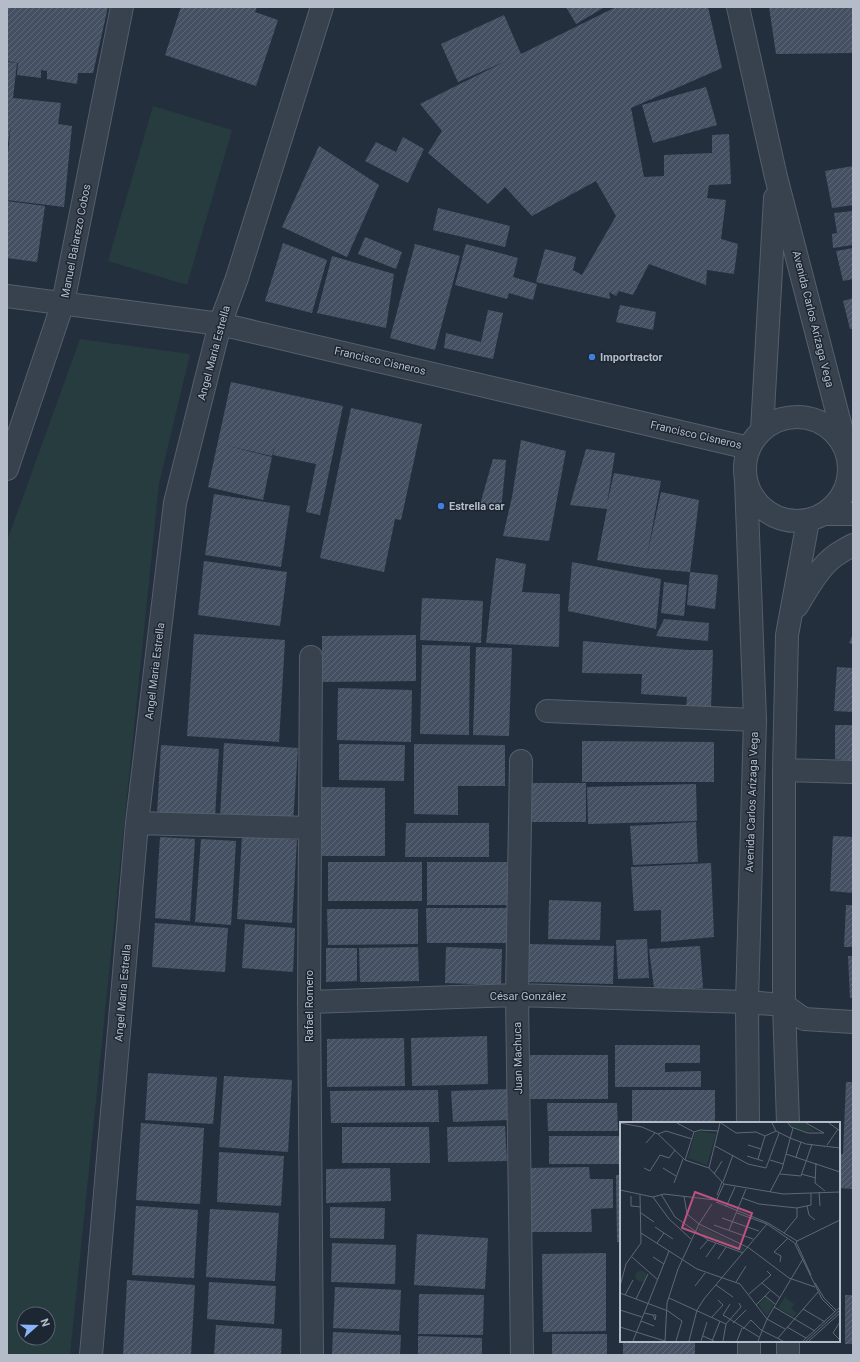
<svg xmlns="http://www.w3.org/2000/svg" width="860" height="1362" viewBox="0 0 860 1362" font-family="Roboto,sans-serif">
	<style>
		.park { fill: #263c3f; fill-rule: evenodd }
		.building { fill: url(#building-hatch) }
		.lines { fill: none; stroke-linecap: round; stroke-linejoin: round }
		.minor-casing { stroke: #565f6c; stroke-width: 24 }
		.minor { stroke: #38414e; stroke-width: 22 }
		.shop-dot { fill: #3f7fe0; stroke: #1d2633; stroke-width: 1.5 }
		.labels { text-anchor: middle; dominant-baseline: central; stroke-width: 3; stroke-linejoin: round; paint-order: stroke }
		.street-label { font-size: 11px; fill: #b4bcc9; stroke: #1d2633 }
		.poi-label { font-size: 11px; font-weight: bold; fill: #b4bcc9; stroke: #1d2633; text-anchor: start }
		.inset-road { fill: none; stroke: #5e6776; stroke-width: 1 }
		.view { fill: #bd5182; fill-opacity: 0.15; stroke: #bd5182; stroke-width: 2 }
		.inset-edge { fill: none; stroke: #b4bcc9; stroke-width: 2 }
	</style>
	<defs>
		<pattern id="building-hatch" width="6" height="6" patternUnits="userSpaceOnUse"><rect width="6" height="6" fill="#455162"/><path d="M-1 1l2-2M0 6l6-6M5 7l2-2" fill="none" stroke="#5d6877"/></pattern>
	</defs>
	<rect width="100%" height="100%" fill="#242f3e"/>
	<path class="park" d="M 153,106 L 232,130 L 187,285 L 108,261 Z
		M 80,339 L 190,354 L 159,484 L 70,1355 L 7,1355 L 7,541 ZM 24,1314 L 48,1314 L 48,1338 L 24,1338 Z"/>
	<path class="building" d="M 7,7 L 108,7 L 93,73 L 78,73 L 77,84 L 47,79 L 47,71 L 41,70 L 41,78 L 17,75 L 18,63 L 7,61 Z
		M 181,7 L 257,7 L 255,12 L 278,20 L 256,86 L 165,55 Z
		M 566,7 L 605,7 L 576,24 Z
		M 616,7 L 708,7 L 722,68 L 631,108 L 644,177 L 664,176 L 664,155 L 712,153 L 712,135 L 729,134 L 731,184 L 709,185 L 707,198 L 726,200 L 721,239 L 738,244 L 734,274 L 707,270 L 706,285 L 649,264 L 633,295 L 619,291 L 616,296 L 609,292 L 610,299 L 536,282 L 545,249 L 576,257 L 573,270 L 582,275 L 616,216 L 596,181 L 532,216 L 505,187 L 488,204 L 428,153 L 442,131 L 420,104 L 506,61 L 458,82 L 441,44 L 504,15 L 521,54 Z
		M 769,7 L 853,7 L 853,53 L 776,54 Z
		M 7,62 L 17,63 L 13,98 L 61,103 L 58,124 L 72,126 L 64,207 L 7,200 L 7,153 L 8,153 L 11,125 L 8,144 L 7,144 Z
		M 706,87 L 717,125 L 653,143 L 642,105 Z
		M 403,137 L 424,149 L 408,183 L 365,161 L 376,142 L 396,152 Z
		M 319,146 L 379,185 L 347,257 L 282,227 Z
		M 853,166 L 853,205 L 832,208 L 825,171 Z
		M 7,201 L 45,206 L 37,262 L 7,258 Z
		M 438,208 L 510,226 L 505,247 L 433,230 Z
		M 853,211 L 853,245 L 833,248 L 832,234 L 837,233 L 834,213 Z
		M 365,237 L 402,252 L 396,269 L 358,254 Z
		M 283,243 L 327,260 L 312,313 L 265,301 Z
		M 415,244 L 460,256 L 435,350 L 390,338 Z
		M 466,244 L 518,258 L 513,277 L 537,284 L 533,300 L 509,293 L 507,299 L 455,285 Z
		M 853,248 L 853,279 L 843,281 L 836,251 Z
		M 332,256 L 394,274 L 386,328 L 317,313 Z
		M 853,298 L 853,329 L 850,329 L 843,301 Z
		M 620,305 L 656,312 L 653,330 L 616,322 Z
		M 488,310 L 503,313 L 493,359 L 444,348 L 446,333 L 481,342 Z
		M 231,382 L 343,406 L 320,515 L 306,512 L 316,464 L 273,455 L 275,445 L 272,456 L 224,445 L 272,457 L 263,500 L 208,487 Z
		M 351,408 L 422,424 L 401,520 L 395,519 L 384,572 L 320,558 Z
		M 521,440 L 566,451 L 549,541 L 503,536 L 512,497 Z
		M 586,449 L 615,453 L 607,504 L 614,473 L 661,481 L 647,556 L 661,492 L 699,500 L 690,572 L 718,575 L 715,609 L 687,605 L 690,572 L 644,568 L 597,560 L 607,509 L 570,505 Z
		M 493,459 L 506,460 L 501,510 L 479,508 Z
		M 214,494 L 290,506 L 281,567 L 205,555 Z
		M 496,558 L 526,564 L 522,592 L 560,594 L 559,647 L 486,643 Z
		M 204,561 L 287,572 L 280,626 L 198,615 Z
		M 572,562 L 661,579 L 656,629 L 568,611 Z
		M 664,582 L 687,585 L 684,616 L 661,613 Z
		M 422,598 L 483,601 L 481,643 L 420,640 Z
		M 664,619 L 709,623 L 708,641 L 656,636 Z
		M 194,634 L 285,640 L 279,742 L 187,736 Z
		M 853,634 L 853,644 L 849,643 Z
		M 416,635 L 416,681 L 322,682 L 322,636 Z
		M 583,641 L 688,650 L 713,650 L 711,708 L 686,708 L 687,697 L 641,694 L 642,674 L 582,673 Z
		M 422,645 L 470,646 L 469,735 L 420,734 Z
		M 476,647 L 512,648 L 509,736 L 473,735 Z
		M 837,667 L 853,668 L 853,712 L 834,711 Z
		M 338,688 L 412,690 L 411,742 L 337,740 Z
		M 835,725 L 853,725 L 853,761 L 835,759 Z
		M 582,741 L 714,742 L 714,782 L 582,782 Z
		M 224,743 L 298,748 L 293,823 L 220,818 Z
		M 339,744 L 405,745 L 404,781 L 339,780 Z
		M 414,744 L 505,745 L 505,786 L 458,786 L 458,815 L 414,814 Z
		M 161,745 L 219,749 L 215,817 L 157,814 Z
		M 529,783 L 586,783 L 586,822 L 529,822 Z
		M 696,784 L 697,821 L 588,824 L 587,787 Z
		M 322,787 L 385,788 L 385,856 L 322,856 Z
		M 696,822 L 698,862 L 633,865 L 630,826 Z
		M 406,823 L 489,823 L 489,857 L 405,857 Z
		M 242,836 L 297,840 L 292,923 L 237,919 Z
		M 833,836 L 853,837 L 853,893 L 830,891 Z
		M 160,837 L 195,839 L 190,921 L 155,918 Z
		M 201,839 L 236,841 L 231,925 L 195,922 Z
		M 328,862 L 422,862 L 422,901 L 328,901 Z
		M 427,862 L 507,862 L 507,905 L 427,905 Z
		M 711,863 L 714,937 L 661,942 L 661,910 L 634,911 L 631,867 Z
		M 549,900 L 601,902 L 600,940 L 548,939 Z
		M 846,905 L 853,905 L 853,947 L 844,947 Z
		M 426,908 L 507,908 L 508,943 L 427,943 Z
		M 327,909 L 418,909 L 418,944 L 328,945 Z
		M 155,923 L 228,928 L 225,972 L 152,967 Z
		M 245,924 L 295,928 L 293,972 L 242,968 Z
		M 647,939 L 649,978 L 618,979 L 616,940 Z
		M 529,944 L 614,946 L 613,984 L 528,982 Z
		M 700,946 L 703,988 L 673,991 L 654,988 L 649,949 Z
		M 418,947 L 419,981 L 360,982 L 359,948 Z
		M 446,947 L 502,949 L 501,985 L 445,983 Z
		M 326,948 L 357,948 L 357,981 L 326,982 Z
		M 848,956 L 853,956 L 853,997 L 850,998 Z
		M 487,1036 L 488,1084 L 412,1086 L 411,1038 Z
		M 404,1038 L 405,1086 L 327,1087 L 327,1039 Z
		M 615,1045 L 700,1045 L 700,1063 L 665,1063 L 665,1072 L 701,1071 L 701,1087 L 615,1087 Z
		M 530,1055 L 608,1055 L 608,1099 L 530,1099 Z
		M 148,1073 L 217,1077 L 213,1124 L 145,1120 Z
		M 224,1076 L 292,1080 L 288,1152 L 219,1147 Z
		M 846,1082 L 853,1082 L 853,1189 L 839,1188 L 839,1154 L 843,1154 Z
		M 507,1089 L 508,1120 L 453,1122 L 451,1091 Z
		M 438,1090 L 439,1122 L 331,1123 L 330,1091 Z
		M 632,1090 L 715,1090 L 715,1123 L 632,1123 Z
		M 547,1103 L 617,1103 L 618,1131 L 548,1131 Z
		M 141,1123 L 204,1128 L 200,1204 L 136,1200 Z
		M 505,1126 L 507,1161 L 448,1162 L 447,1127 Z
		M 342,1127 L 429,1127 L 430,1163 L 342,1163 Z
		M 549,1136 L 620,1136 L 621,1164 L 549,1164 Z
		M 219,1152 L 284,1156 L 281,1206 L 217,1202 Z
		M 589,1167 L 590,1179 L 613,1179 L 613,1208 L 591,1209 L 592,1232 L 528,1232 L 528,1168 Z
		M 390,1168 L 391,1201 L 326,1203 L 326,1169 Z
		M 616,1175 L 621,1175 L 621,1242 L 617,1242 Z
		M 136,1206 L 198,1210 L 194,1278 L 132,1275 Z
		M 330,1207 L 385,1208 L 384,1239 L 330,1238 Z
		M 210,1209 L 279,1213 L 275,1281 L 206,1277 Z
		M 417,1234 L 488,1238 L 485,1289 L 414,1285 Z
		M 332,1243 L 396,1245 L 395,1284 L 331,1282 Z
		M 606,1253 L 606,1331 L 543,1332 L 542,1254 Z
		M 127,1280 L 195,1285 L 191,1355 L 123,1355 Z
		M 209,1282 L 276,1286 L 274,1324 L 207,1319 Z
		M 335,1287 L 401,1290 L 399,1331 L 333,1328 Z
		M 419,1294 L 484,1295 L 483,1335 L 418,1334 Z
		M 845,1295 L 853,1295 L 853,1344 L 845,1344 Z
		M 216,1325 L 282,1329 L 281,1355 L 214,1355 Z
		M 333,1332 L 401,1335 L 400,1355 L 332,1355 Z
		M 552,1334 L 607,1334 L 607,1355 L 552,1355 Z
		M 418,1336 L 482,1338 L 482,1355 L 418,1355 Z
		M 623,1341 L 695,1341 L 695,1355 L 623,1355 Z"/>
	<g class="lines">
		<defs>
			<path id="minor" d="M 738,7 L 776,177 L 850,462
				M 7,296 L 220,324 L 749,448
				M745 469a52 52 0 1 1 104 0a52 52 0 1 1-104 0Z
				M 762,430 L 775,198
				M 7,469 L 63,303 L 122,7
				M 746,481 L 755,720 L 747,1002 L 748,1123
				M 826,514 L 853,514
				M 797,606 C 808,588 819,567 836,555 C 842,551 847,548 853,545
				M 311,657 L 309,1002 L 312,1355
				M 547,711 L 755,720
				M 521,761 L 517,995 L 522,1355
				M 784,770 L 853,772
				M 137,823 L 310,828
				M 309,1002 L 517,995 L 747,1002 L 784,1005 L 804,1019 L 853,1022
				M 788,1123 L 784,1005 L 784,770 L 787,635 L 808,521
				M 749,1341 L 749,1355
				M 788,1341 L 788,1355
				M 91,1355 L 137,823 L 175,503 L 220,324 L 237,278 L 322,7"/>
		</defs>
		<use href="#minor" class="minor-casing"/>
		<use href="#minor" class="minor"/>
	</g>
	<g class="shop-dot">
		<circle cx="592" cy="357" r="4"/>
		<circle cx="441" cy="506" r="4"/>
	</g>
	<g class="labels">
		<g class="street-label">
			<text transform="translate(76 241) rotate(-79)">Manuel Balarezo Cobos</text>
			<text transform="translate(813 319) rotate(76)">Avenida Carlos Arízaga Vega</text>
			<text transform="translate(214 353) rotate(-75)">Angel Maria Estrella</text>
			<text transform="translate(380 361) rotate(13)">Francisco Cisneros</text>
			<text transform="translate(696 435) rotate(13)">Francisco Cisneros</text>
			<text transform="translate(155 671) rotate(-83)">Angel Maria Estrella</text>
			<text transform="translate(752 802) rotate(-88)">Avenida Carlos Arízaga Vega</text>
			<text transform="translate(123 993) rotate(-85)">Angel Maria Estrella</text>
			<text x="528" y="996">César González</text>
			<text transform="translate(309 1006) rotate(-90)">Rafael Romero</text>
			<text transform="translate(518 1058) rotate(-91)">Juan Machuca</text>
		</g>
		<g class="poi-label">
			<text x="600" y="357">Importractor</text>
			<text x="449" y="506">Estrella car</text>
		</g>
	</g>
	<g transform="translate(620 1122)">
		<rect width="220" height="220" fill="#242f3e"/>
		<path d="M 165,175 L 174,182 L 171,187 L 177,191 L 174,195 L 158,186 Z" fill="#263c3f"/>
		<path d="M 169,1 L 185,1 L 195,9 L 186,9 L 171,4 ZM 80,9 L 96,12 L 87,43 L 68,36 L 75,11 ZM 80,104 L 85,107 L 125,126 L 123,130 L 89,117 L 78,108 ZM15.5 154a5.5 5.5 0 1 1 11 0a5.5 5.5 0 1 1-11 0ZM 146,175 L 154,182 L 147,194 L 138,182 Z" fill="#263c3f"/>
		<path class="inset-road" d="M 0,1 L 22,5 L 38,12 L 65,38 L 89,46 L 104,62 L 163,72 L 220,70M 57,1 L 74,10M 101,1 L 116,11 L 136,10 L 145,14 L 156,9M 152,1 L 156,9 L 170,16 L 186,22 L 220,26M 168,1 L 171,5 L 188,11 L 204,11 L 186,1M 209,1 L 220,9M 38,12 L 46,9 L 72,17M 26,21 L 35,11M 128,23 L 141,27M 207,23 L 218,7M 95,24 L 128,42 L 146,46 L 159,11M 166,32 L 220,50M 127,34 L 143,39M 176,35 L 181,20M 138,37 L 145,14M 65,38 L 74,10 L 80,8 L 98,9M 150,38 L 163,42M 196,41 L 195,61 L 205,69M 24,46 L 30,49 L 40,33 L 49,36 L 55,28M 43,46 L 56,54M 89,46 L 100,1M 94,52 L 102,39M 160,52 L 181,54 L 192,22M 181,52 L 196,56M 103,60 L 113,33M 54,61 L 63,37M 0,68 L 33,75 L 44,72 L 95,78M 150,70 L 162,47 L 173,6M 199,70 L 200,84M 41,72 L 55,95 L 88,118 L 123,131M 97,73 L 102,60M 11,74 L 11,84 L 21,85M 64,74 L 67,92 L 79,102 L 129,126 L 169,156 L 195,165M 33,75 L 49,97 L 71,117M 122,76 L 139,82 L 177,86 L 191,83 L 191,71M 96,79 L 104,62M 96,80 L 148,101 L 177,119 L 176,122M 187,84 L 189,93 L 195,98M 106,85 L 115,65M 21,91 L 34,100M 117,91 L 147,102 L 176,122M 102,96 L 139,109M 94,103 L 133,117M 35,105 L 53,117M 109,108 L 126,67M 21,111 L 77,147 L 120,162 L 147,197 L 165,207M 164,111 L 177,95 L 177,86M 177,119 L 220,98M 37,121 L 44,111M 175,122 L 202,177 L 215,190M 177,122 L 191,153M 80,127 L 88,118M 12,135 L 38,158M 33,135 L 44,142M 86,135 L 96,121M 98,137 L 106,125M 160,140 L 161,134 L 154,130 L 168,116M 116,160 L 126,144M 142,161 L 160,176M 195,161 L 204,176 L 216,188M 96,163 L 113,175M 0,164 L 6,142 L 21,121 L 20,73M 75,164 L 85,151M 0,171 L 48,189 L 62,199 L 56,219M 129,172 L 151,153 L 147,149M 5,173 L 13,158M 145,174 L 155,182M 49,176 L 106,202M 16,177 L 28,152M 110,182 L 103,193 L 139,215M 136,183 L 150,169M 154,185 L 195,209M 183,187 L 205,200M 0,188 L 22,195M 24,191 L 33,193 L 36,193 L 35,198 L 33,193M 92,195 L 103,183 L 98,178M 21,199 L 34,204M 220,200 L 213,211 L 220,218M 113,201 L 126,188M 0,205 L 45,219M 167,205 L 186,216M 123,207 L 131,198 L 141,208 L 163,219M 83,214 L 94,219M 158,216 L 198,170M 13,219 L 49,129M 45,219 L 47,181 L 58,147 L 79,102 L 92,82M 69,219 L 77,188 L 84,177 L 147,102M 81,219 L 87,200M 92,219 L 100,199M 103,219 L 106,202 L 121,185 L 119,181M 117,219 L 122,206M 138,219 L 147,197 L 183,137M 183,219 L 220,185M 186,219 L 220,188M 189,219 L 220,191"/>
		<path class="view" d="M 75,70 L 132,91 L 119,127 L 62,106 Z"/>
		<rect width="220" height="220" class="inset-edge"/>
	</g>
	<rect width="860" height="1362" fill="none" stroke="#b4bcc9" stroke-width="16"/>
	<g transform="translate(36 1326) rotate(70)"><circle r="19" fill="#1d2633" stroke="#59626f"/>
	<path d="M0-3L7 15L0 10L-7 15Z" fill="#8ab4f8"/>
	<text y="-6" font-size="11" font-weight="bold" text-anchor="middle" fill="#b4bcc9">N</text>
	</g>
</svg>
